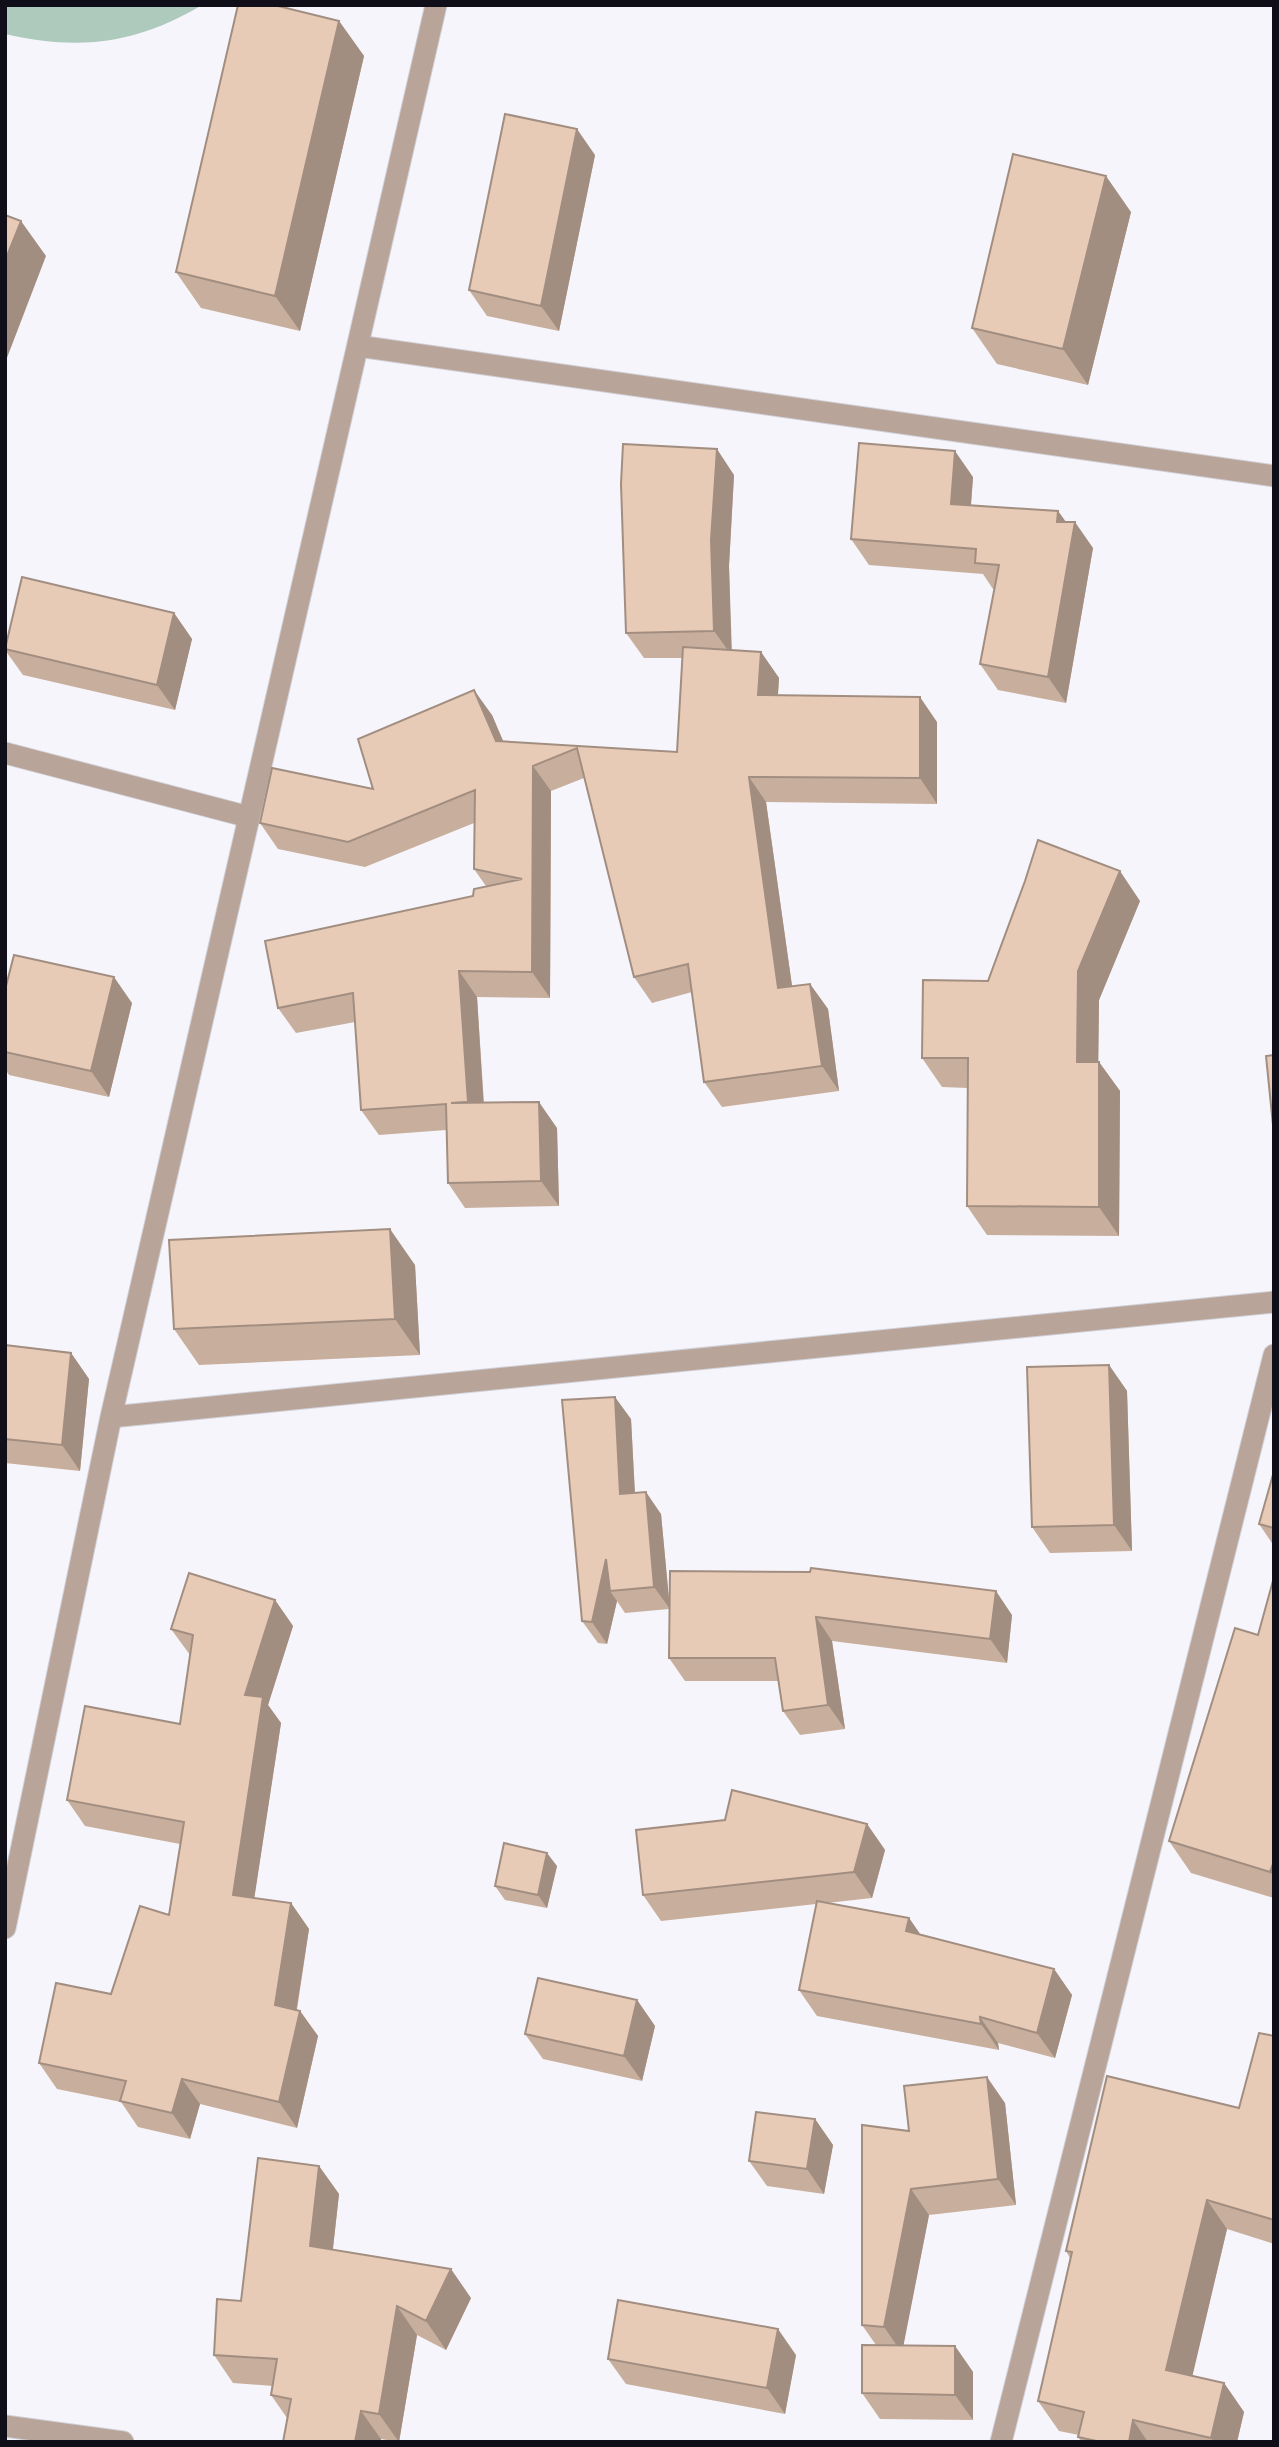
<svg xmlns="http://www.w3.org/2000/svg" width="1279" height="2447" viewBox="0 0 1279 2447" font-family="'Zilla Slab',serif">
	<style>
		.green { fill: #adcabc }
		.lines { fill: none; stroke-linecap: round; stroke-linejoin: round }
		.minor-casing { stroke: #d1d0d7; stroke-width: 23 }
		.minor { stroke: #b8a499; stroke-width: 21 }
		.wall { fill: #c8af9d }
		.shaded-wall { fill: #a28e80 }
		.building { fill: #e8cbb7; stroke: #a28e80; stroke-width: 2 }
	</style>
	<rect width="100%" height="100%" fill="#f6f5fb"/>
	<path class="green" d="M 5,5 L 202,5 C 137,44 79,51 5,34 Z"/>
	<g class="lines">
		<defs>
			<path id="minor" d="M 358,346 L 1274,476
				M 5,753 L 249,817
				M 111,1417 L 1274,1302
				M 5,1928 L 111,1417 L 436,5
				M 5,2426 L 123,2442
				M 1001,2442 L 1274,1355"/>
		</defs>
		<use href="#minor" class="minor-casing"/>
		<use href="#minor" class="minor"/>
	</g>
	<path class="wall" d="M 339,21 L 364,56 L 300,331 L 201,308 L 176,272 Z
		M 595,155 L 559,331 L 487,316 L 469,290 Z
		M 1131,212 L 1088,385 L 997,364 L 972,328 Z
		M 734,475 L 729,566 L 731,650 L 761,652 L 779,678 L 778,696 L 937,722 L 937,804 L 766,802 L 792,986 L 810,984 L 828,1009 L 839,1091 L 722,1107 L 704,1082 L 692,992 L 652,1003 L 634,977 L 584,778 L 551,791 L 550,998 L 477,997 L 484,1103 L 557,1128 L 559,1206 L 465,1208 L 448,1183 L 446,1130 L 379,1135 L 361,1110 L 355,1022 L 296,1033 L 278,1008 L 473,896 L 486,886 L 474,869 L 474,823 L 365,867 L 278,849 L 260,823 L 373,789 L 492,715 L 503,742 L 677,752 L 682,658 L 644,658 L 626,633 Z
		M 973,477 L 971,505 L 1058,511 L 1066,522 L 1093,548 L 1066,703 L 998,690 L 980,664 L 995,589 L 993,589 L 983,574 L 869,565 L 851,539 Z
		M 174,613 L 192,639 L 175,710 L 23,675 L 5,650 Z
		M 1140,901 L 1099,1000 L 1098,1062 L 1099,1062 L 1120,1091 L 1119,1236 L 987,1235 L 967,1206 L 968,1088 L 942,1087 L 922,1058 L 988,981 Z
		M 132,1003 L 109,1097 L 9,1075 L 5,1069 L 5,1052 Z
		M 415,1265 L 420,1355 L 199,1365 L 174,1329 Z
		M 5,1345 L 71,1353 L 89,1379 L 80,1471 L 5,1463 Z
		M 1109,1365 L 1127,1391 L 1132,1551 L 1050,1553 L 1032,1527 Z
		M 631,1419 L 635,1493 L 661,1514 L 669,1601 L 1012,1615 L 1007,1663 L 832,1641 L 845,1729 L 800,1735 L 783,1711 L 779,1681 L 685,1681 L 669,1658 L 669,1609 L 625,1613 L 617,1601 L 607,1644 L 598,1643 L 582,1621 Z
		M 1274,1471 L 1274,1546 L 1259,1524 Z
		M 1274,1577 L 1274,1898 L 1191,1873 L 1169,1841 L 1258,1635 Z
		M 275,1600 L 293,1626 L 268,1705 L 281,1723 L 254,1898 L 291,1903 L 309,1929 L 297,2010 L 300,2011 L 318,2036 L 297,2128 L 200,2104 L 190,2139 L 138,2127 L 121,2102 L 57,2089 L 39,2063 L 111,1994 L 169,1915 L 180,1844 L 85,1826 L 67,1800 L 180,1724 L 190,1655 L 171,1629 Z
		M 867,1824 L 885,1850 L 872,1898 L 827,1903 L 909,1918 L 920,1934 L 1054,1969 L 1072,1995 L 1055,2058 L 998,2043 L 999,2050 L 817,2016 L 799,1990 L 816,1904 L 661,1921 L 643,1895 Z
		M 557,1866 L 547,1908 L 505,1900 L 495,1886 Z
		M 637,2000 L 655,2026 L 642,2081 L 543,2059 L 525,2034 Z
		M 1274,2036 L 1274,2244 L 1227,2229 L 1192,2376 L 1224,2383 L 1244,2412 L 1237,2442 L 1082,2442 L 1078,2437 L 1079,2435 L 1059,2431 L 1038,2401 L 1070,2258 L 1066,2251 L 1239,2108 Z
		M 1005,2103 L 1016,2205 L 929,2215 L 903,2346 L 955,2346 L 973,2372 L 973,2420 L 880,2419 L 862,2393 L 876,2345 L 862,2325 L 909,2131 Z
		M 815,2119 L 833,2145 L 824,2194 L 767,2186 L 749,2161 Z
		M 319,2166 L 339,2194 L 333,2249 L 471,2298 L 446,2350 L 417,2335 L 399,2442 L 381,2439 L 381,2442 L 283,2442 L 287,2418 L 271,2395 L 273,2386 L 233,2383 L 214,2355 L 241,2301 Z
		M 796,2355 L 785,2414 L 626,2384 L 608,2359 Z"/>
	<path class="shaded-wall" d="M 339,21 L 364,56 L 300,331 L 275,296 Z
		M 577,129 L 595,155 L 559,331 L 541,306 Z
		M 1106,176 L 1131,212 L 1088,385 L 1063,349 Z
		M 21,221 L 46,256 L 5,363 L 5,261 Z
		M 717,449 L 734,475 L 729,566 L 732,656 L 714,631 L 711,540 Z
		M 955,451 L 973,477 L 969,530 L 951,504 Z
		M 1058,511 L 1073,532 L 1075,522 L 1093,548 L 1066,703 L 1048,677 Z
		M 174,613 L 192,639 L 175,710 L 157,685 Z
		M 761,652 L 779,678 L 776,721 L 758,695 Z
		M 474,690 L 492,715 L 514,766 L 496,741 Z
		M 920,697 L 937,722 L 937,804 L 920,778 Z
		M 533,766 L 551,791 L 550,998 L 532,972 Z
		M 749,777 L 766,802 L 796,1014 L 778,988 Z
		M 1120,871 L 1140,901 L 1099,1000 L 1098,1091 L 1077,1062 L 1078,971 Z
		M 459,971 L 477,997 L 485,1128 L 468,1102 Z
		M 114,977 L 132,1003 L 109,1097 L 91,1071 Z
		M 810,984 L 828,1009 L 839,1091 L 822,1066 Z
		M 1099,1062 L 1120,1091 L 1119,1236 L 1099,1207 Z
		M 539,1102 L 557,1128 L 559,1206 L 541,1181 Z
		M 390,1229 L 415,1265 L 420,1355 L 395,1319 Z
		M 71,1353 L 89,1379 L 80,1471 L 62,1445 Z
		M 1109,1365 L 1127,1391 L 1132,1551 L 1114,1525 Z
		M 615,1397 L 631,1419 L 636,1516 L 620,1494 Z
		M 646,1492 L 661,1514 L 670,1609 L 654,1587 Z
		M 606,1559 L 610,1591 L 617,1601 L 607,1644 L 592,1622 Z
		M 996,1591 L 1012,1615 L 1007,1663 L 990,1639 Z
		M 275,1600 L 293,1626 L 268,1705 L 281,1723 L 251,1920 L 233,1895 L 245,1695 Z
		M 816,1617 L 832,1641 L 845,1729 L 828,1705 Z
		M 867,1824 L 885,1850 L 872,1898 L 854,1872 Z
		M 547,1853 L 557,1866 L 547,1908 L 538,1895 Z
		M 1274,1861 L 1274,1877 L 1270,1872 Z
		M 291,1903 L 309,1929 L 293,2031 L 275,2005 Z
		M 909,1918 L 927,1944 L 906,1931 Z
		M 1054,1969 L 1072,1995 L 1055,2058 L 1037,2033 Z
		M 637,2000 L 655,2026 L 642,2081 L 624,2056 Z
		M 300,2011 L 318,2036 L 297,2128 L 279,2102 Z
		M 980,2017 L 998,2043 L 999,2050 L 981,2024 Z
		M 987,2077 L 1005,2103 L 1016,2205 L 998,2179 Z
		M 182,2079 L 200,2104 L 190,2139 L 172,2113 Z
		M 815,2119 L 833,2145 L 824,2194 L 807,2169 Z
		M 319,2166 L 339,2194 L 330,2274 L 310,2246 Z
		M 911,2189 L 929,2215 L 902,2353 L 884,2327 Z
		M 1207,2200 L 1227,2229 L 1187,2399 L 1166,2370 Z
		M 451,2269 L 471,2298 L 446,2350 L 426,2321 Z
		M 397,2306 L 417,2335 L 399,2442 L 379,2414 Z
		M 778,2329 L 796,2355 L 785,2414 L 767,2388 Z
		M 955,2346 L 973,2372 L 973,2420 L 955,2395 Z
		M 1224,2383 L 1244,2412 L 1237,2442 L 1214,2442 L 1211,2438 Z
		M 361,2411 L 381,2439 L 381,2442 L 355,2442 Z
		M 1133,2420 L 1148,2442 L 1129,2442 Z"/>
	<path class="building" d="M 238,5 L 274,5 L 339,21 L 275,296 L 176,272 Z
		M 505,114 L 577,129 L 541,306 L 469,290 Z
		M 1013,154 L 1106,176 L 1063,349 L 972,328 Z
		M 5,215 L 21,221 L 5,261 Z
		M 859,443 L 955,451 L 951,504 L 1058,511 L 1057,522 L 1075,522 L 1048,677 L 980,664 L 999,565 L 975,563 L 976,549 L 851,539 Z
		M 623,444 L 717,449 L 711,540 L 714,631 L 626,633 L 621,484 Z
		M 22,577 L 174,613 L 157,685 L 5,649 Z
		M 683,647 L 761,652 L 758,695 L 920,697 L 920,778 L 749,777 L 778,988 L 810,984 L 822,1066 L 704,1082 L 688,964 L 634,977 L 577,748 L 533,766 L 532,972 L 459,971 L 468,1102 L 451,1103 L 539,1102 L 541,1181 L 448,1183 L 446,1104 L 361,1110 L 353,993 L 278,1008 L 265,941 L 473,896 L 474,889 L 522,879 L 474,869 L 475,790 L 348,842 L 260,823 L 272,768 L 373,789 L 358,739 L 474,690 L 496,741 L 677,752 Z
		M 1038,840 L 1120,871 L 1078,971 L 1077,1062 L 1099,1062 L 1099,1207 L 967,1206 L 968,1058 L 922,1058 L 923,980 L 988,981 L 1025,881 Z
		M 14,955 L 114,977 L 91,1071 L 5,1052 L 5,990 Z
		M 1274,1055 L 1274,1135 L 1266,1056 Z
		M 390,1229 L 395,1319 L 174,1329 L 169,1240 Z
		M 5,1345 L 71,1353 L 62,1445 L 5,1439 Z
		M 1109,1365 L 1114,1525 L 1032,1527 L 1027,1367 Z
		M 615,1397 L 620,1494 L 646,1492 L 654,1587 L 610,1591 L 606,1559 L 592,1622 L 582,1621 L 562,1400 Z
		M 1274,1471 L 1274,1528 L 1259,1524 Z
		M 811,1568 L 996,1591 L 990,1639 L 816,1617 L 828,1705 L 783,1711 L 775,1658 L 669,1658 L 670,1571 L 810,1572 Z
		M 189,1573 L 275,1600 L 245,1695 L 263,1697 L 233,1895 L 291,1903 L 275,2005 L 300,2011 L 279,2102 L 182,2079 L 172,2113 L 120,2101 L 126,2081 L 39,2063 L 56,1983 L 111,1994 L 140,1906 L 169,1915 L 184,1822 L 67,1800 L 85,1706 L 180,1724 L 193,1635 L 171,1629 Z
		M 1274,1577 L 1274,1861 L 1270,1872 L 1169,1841 L 1235,1628 L 1258,1635 Z
		M 732,1790 L 867,1824 L 854,1872 L 643,1895 L 636,1830 L 725,1820 Z
		M 504,1843 L 547,1853 L 538,1895 L 495,1886 Z
		M 817,1901 L 909,1918 L 906,1931 L 1054,1969 L 1037,2033 L 980,2017 L 981,2024 L 799,1990 Z
		M 538,1978 L 637,2000 L 624,2056 L 525,2034 Z
		M 1259,2033 L 1274,2036 L 1274,2220 L 1207,2200 L 1166,2370 L 1224,2383 L 1211,2438 L 1133,2420 L 1129,2442 L 1101,2442 L 1078,2437 L 1084,2412 L 1038,2401 L 1072,2252 L 1066,2251 L 1107,2076 L 1239,2108 Z
		M 987,2077 L 998,2179 L 911,2189 L 884,2327 L 862,2325 L 862,2125 L 909,2131 L 904,2086 Z
		M 756,2112 L 815,2119 L 807,2169 L 749,2161 Z
		M 258,2158 L 319,2166 L 310,2246 L 451,2269 L 426,2321 L 397,2306 L 379,2414 L 361,2411 L 355,2442 L 283,2442 L 291,2399 L 271,2395 L 277,2359 L 214,2355 L 217,2299 L 241,2301 Z
		M 618,2300 L 778,2329 L 767,2388 L 608,2359 Z
		M 862,2345 L 955,2346 L 955,2395 L 862,2393 Z"/>
	<rect width="1279" height="2447" fill="none" stroke="#100e18" stroke-width="14"/>
</svg>
